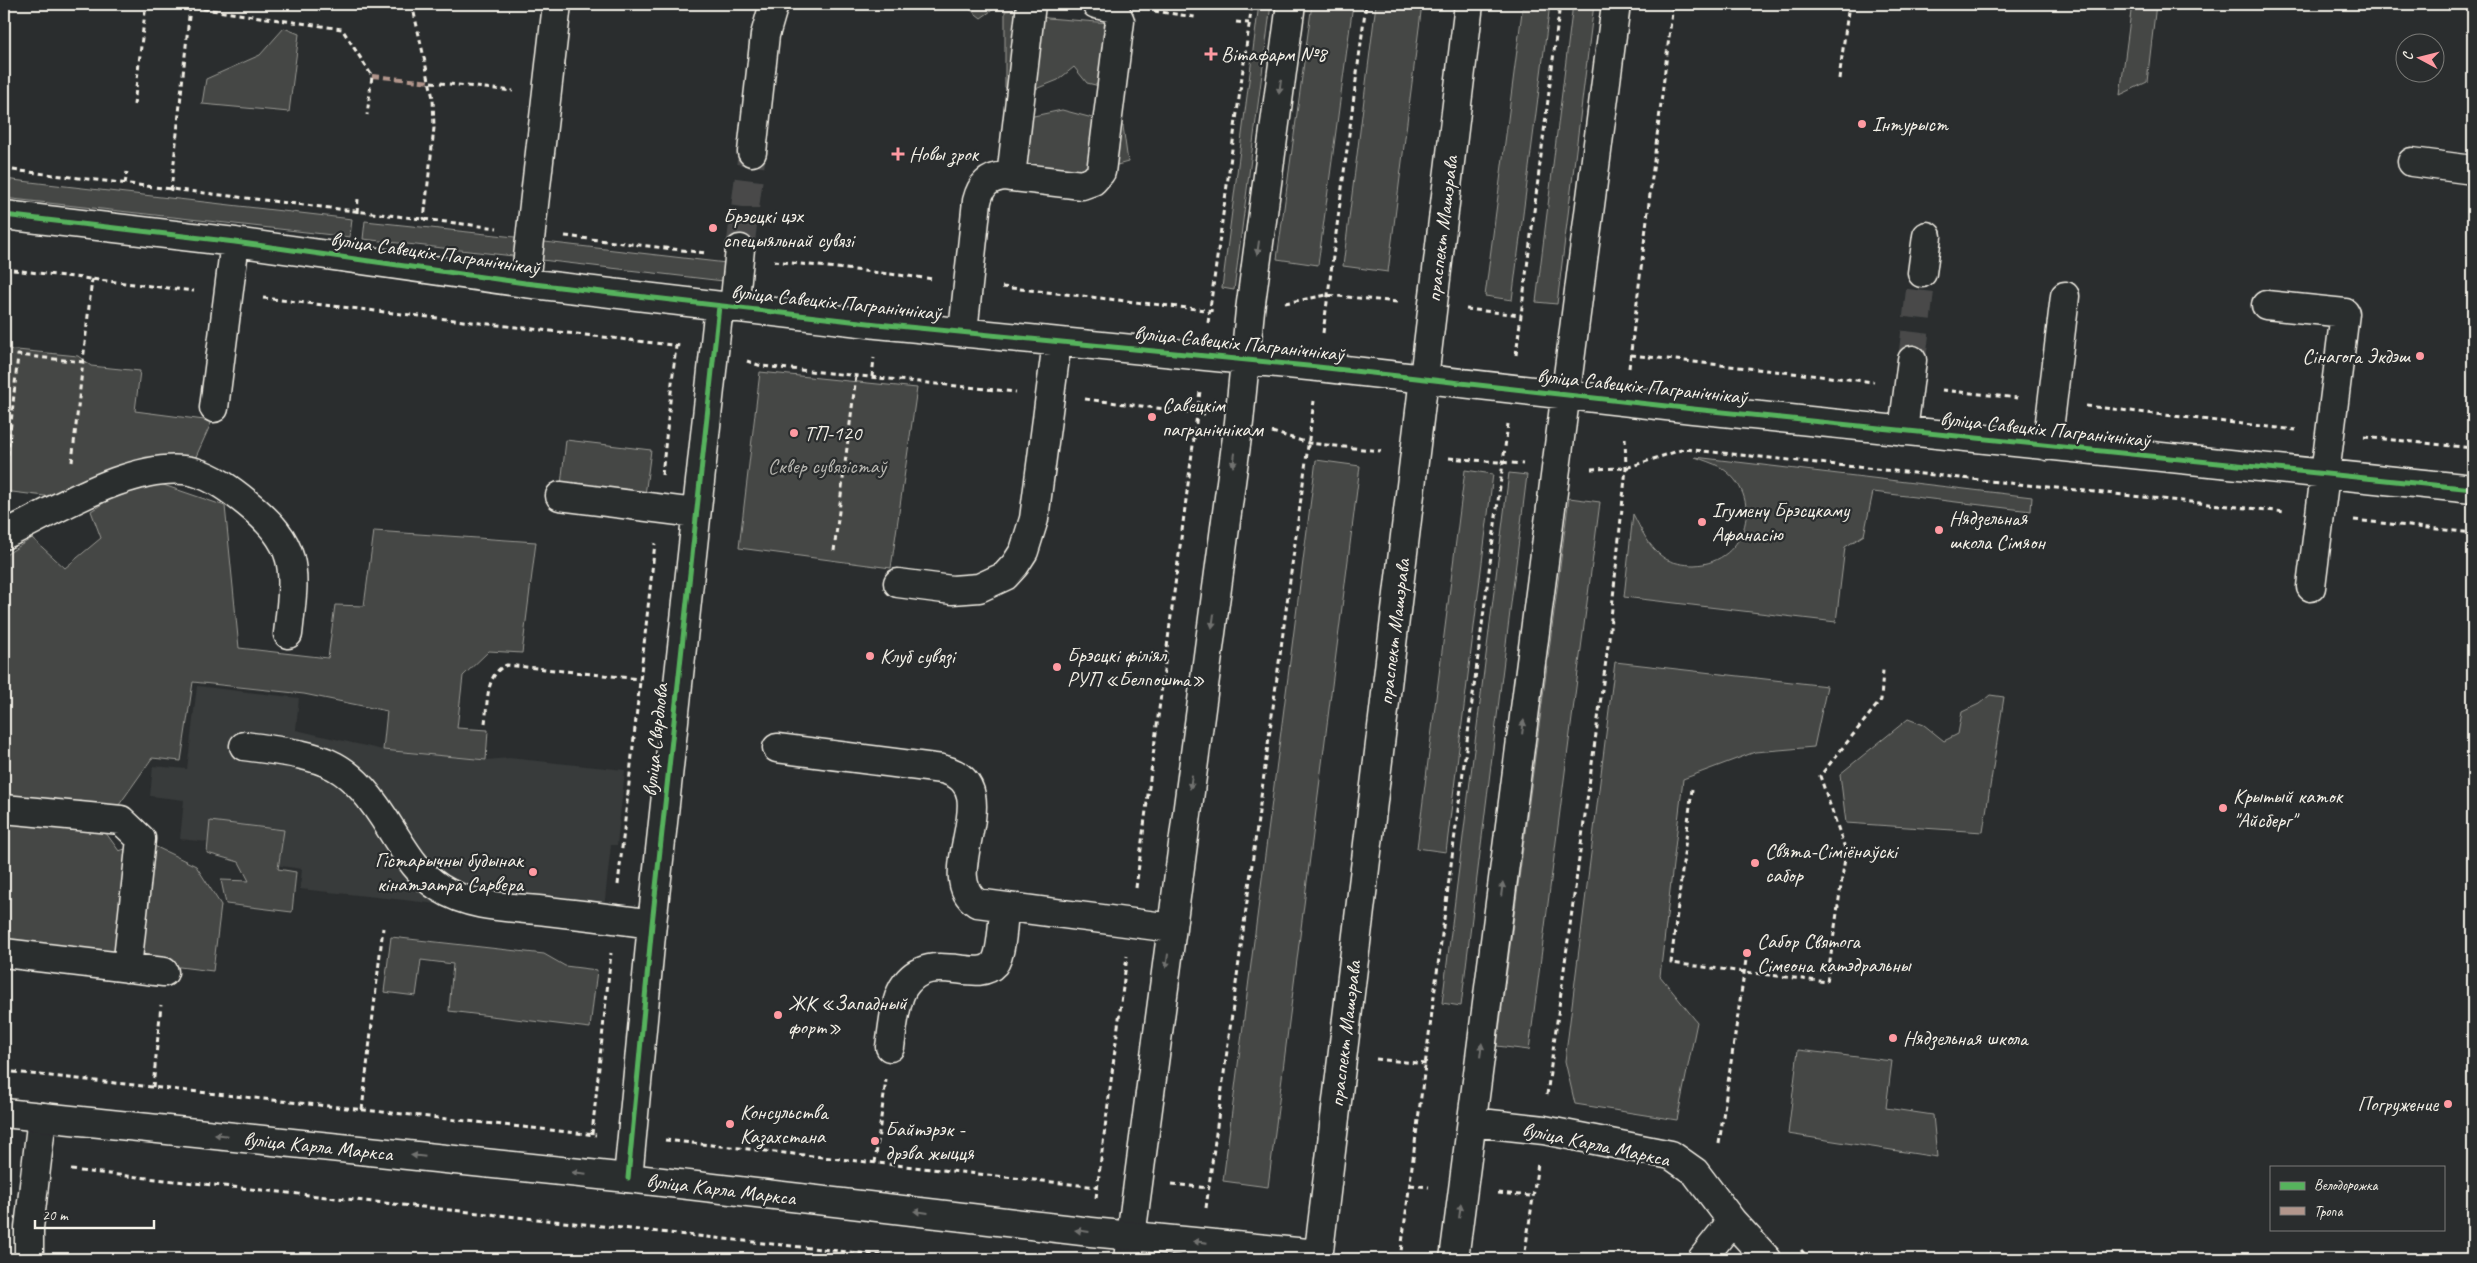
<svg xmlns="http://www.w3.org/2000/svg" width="2477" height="1263" viewBox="0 0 2477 1263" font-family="Caveat,sans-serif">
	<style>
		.built { fill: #373a3a }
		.green { fill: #444645; stroke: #9c9c96 }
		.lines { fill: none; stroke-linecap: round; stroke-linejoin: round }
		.minor-tunnel { stroke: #484a4a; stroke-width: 28; stroke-dasharray: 28 14; stroke-linecap: butt }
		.minor-casing { stroke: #f4f1e8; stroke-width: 31 }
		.major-casing { stroke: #f4f1e8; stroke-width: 31 }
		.path { stroke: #f4f1e8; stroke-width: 3; stroke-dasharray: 5 4; stroke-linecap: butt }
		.minor { stroke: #2a2d2e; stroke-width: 28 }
		.major { stroke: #2a2d2e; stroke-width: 28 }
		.quiet { stroke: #b2968c; stroke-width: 4; stroke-dasharray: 8 4; stroke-linecap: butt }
		.cycleway-casing { stroke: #2a2d2e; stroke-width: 8 }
		.cycleway { stroke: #56b35d; stroke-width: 5 }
		.oneway { fill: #71726f }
		.poi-dot { fill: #ff9aa2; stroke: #2a2d2e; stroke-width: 2 }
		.labels { text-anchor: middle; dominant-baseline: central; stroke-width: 4.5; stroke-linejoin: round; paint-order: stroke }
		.poi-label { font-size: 21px; fill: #f4f1e8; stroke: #2a2d2e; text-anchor: start }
		.street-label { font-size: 21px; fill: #f4f1e8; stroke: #2a2d2e }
		.park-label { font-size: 21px; fill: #b6b5af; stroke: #2a2d2e }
	</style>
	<rect width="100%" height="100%" fill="#2a2d2e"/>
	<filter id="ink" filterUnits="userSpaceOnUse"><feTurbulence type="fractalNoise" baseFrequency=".02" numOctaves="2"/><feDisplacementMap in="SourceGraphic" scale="10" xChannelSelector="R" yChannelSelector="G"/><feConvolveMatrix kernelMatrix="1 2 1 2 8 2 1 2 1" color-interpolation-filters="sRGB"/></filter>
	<g filter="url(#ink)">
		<path class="built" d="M 197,686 L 299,698 L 296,730 L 383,750 L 486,760 L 509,758 L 625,770 L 617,845 L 611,845 L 604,909 L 606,925 L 404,900 L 300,889 L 302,869 L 281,866 L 207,842 L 180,839 L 184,800 L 150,796 L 153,766 L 187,769 Z"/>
		<path class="green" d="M 963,4 L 1001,4 L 981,18 Z
			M 1259,4 L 1271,4 L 1234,290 L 1222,288 Z
			M 1312,4 L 1353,4 L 1318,265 L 1277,259 Z
			M 1376,4 L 1422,4 L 1388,272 L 1343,266 Z
			M 1523,4 L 1550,4 L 1512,300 L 1485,296 Z
			M 1573,4 L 1594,4 L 1557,304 L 1536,302 Z
			M 2132,4 L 2156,4 L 2147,82 L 2120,95 Z
			M 1024,9 L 1047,18 L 1110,23 L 1104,87 L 1087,83 L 1074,67 L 1058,80 L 1013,98 L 1005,87 L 1005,11 Z
			M 284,28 L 299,34 L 289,112 L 202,104 L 206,79 L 260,55 Z
			M 1062,110 L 1123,126 L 1128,162 L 1070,178 L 1008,173 L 1010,121 Z
			M 4,179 L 352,219 L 350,237 L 4,198 Z
			M 365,221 L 524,238 L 522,257 L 363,239 Z
			M 536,241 L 735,264 L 732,282 L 533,259 Z
			M 7,349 L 78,356 L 91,366 L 140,371 L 135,411 L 212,421 L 194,461 L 146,457 L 53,497 L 4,491 L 4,380 Z
			M 760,372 L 917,388 L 891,568 L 739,548 Z
			M 566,440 L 651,450 L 645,495 L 561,485 Z
			M 1695,457 L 2032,497 L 2031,511 L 1873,492 L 1864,535 L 1845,547 L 1836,622 L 1624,597 L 1633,514 C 1641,529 1649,548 1664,558 C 1672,563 1685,565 1694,565 C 1748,563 1766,495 1720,467 C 1713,463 1703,460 1695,457 Z
			M 1316,460 L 1360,466 L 1268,1187 L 1223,1181 Z
			M 1465,470 L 1493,474 L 1446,852 L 1417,848 Z
			M 1509,473 L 1527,475 L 1461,1006 L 1442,1003 Z
			M 143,478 L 225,506 L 239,648 L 328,658 L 335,605 L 364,606 L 374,531 L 536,542 L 522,653 L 489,651 L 463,676 L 457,728 L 488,730 L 486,760 L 383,750 L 387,711 L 304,694 L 193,682 L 181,761 L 152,758 L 119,805 L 4,796 L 4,556 L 32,538 L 65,568 L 101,538 L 91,511 Z
			M 1569,498 L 1600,502 L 1529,1050 L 1497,1046 Z
			M 1615,662 L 1827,686 L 1814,747 L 1755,752 L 1683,779 L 1660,976 L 1697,1022 L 1677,1120 L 1575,1104 L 1565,1061 Z
			M 1990,695 L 2004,697 L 1983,832 L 1846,823 L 1840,774 L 1908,719 L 1924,725 L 1944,741 L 1958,734 L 1962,712 L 1979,704 Z
			M 210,821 L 284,830 L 278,869 L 296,872 L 292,912 L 226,904 L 221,880 L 249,881 L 239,862 L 207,853 Z
			M 4,822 L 103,829 L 119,851 L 146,842 L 196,866 L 221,905 L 213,971 L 4,946 Z
			M 391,937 L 544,954 L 565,966 L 597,970 L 590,1028 L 449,1011 L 453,964 L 421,960 L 416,996 L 384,992 Z
			M 1798,1050 L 1892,1061 L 1886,1108 L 1933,1115 L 1937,1157 L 1788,1134 Z"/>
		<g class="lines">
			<path class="minor-tunnel" d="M 740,249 L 752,152
				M 1912,360 L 1922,273"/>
			<defs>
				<path id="minor" d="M 752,152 L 765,35 L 774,4
					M 2412,162 L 2473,170
					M 1011,177 L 1031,4
					M 4,215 L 235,242 L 525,283 L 877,324 L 1318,367 L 1693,409 L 2473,489
					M 1922,273 L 1927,236
					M 525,283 L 557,4
					M 2266,305 L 2345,313 L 2311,587
					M 734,308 L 740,249
					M 963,332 L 977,201 C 981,185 988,178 1004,176 L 1082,185 L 1093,181 L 1101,172 L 1120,21 L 1114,8 L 1096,4
					M 214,408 L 235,242
					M 1903,431 L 1912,360
					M 2047,446 L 2065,296
					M 560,496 L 695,513
					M 4,535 C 54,511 140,457 195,472 C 215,478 231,490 247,503 C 301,547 295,570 288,634
					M 898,583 L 952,590 L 979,588 L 1005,576 L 1015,565 L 1024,551 L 1034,519 L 1057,342
					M 244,746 C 326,757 347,757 392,831 C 406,853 418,874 440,888 C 471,908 511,907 547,911 C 582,915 617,919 652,924
					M 777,748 L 942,769 C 1011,786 933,874 977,903 L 1172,928
					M 4,809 L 121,820 L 141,839 L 127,968
					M 4,953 L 164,972
					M 890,1047 C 893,1029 894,1004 903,988 C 928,947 976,985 994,964 C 1002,954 1003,921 1004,908
					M 1472,1122 L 1544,1130 L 1671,1155 L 1695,1172 L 1732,1221 L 1767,1259
					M 628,1178 L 652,924 L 719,306
					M 29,1259 L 29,1228 L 42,1117
					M 1128,1259 L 1239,422 L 1250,310 L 1291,4
					M 1454,1259 L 1616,4
					M 1702,1259 L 1732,1221"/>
				<path id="major" d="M 4,1113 L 628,1178 L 1091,1232 L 1318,1254
					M 1318,1259 L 1469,4"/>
			</defs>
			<use href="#minor" class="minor-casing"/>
			<use href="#major" class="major-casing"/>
			<path class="path" d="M 412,4 L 433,98 L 434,128 L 424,220
				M 1154,11 L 1195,17
				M 1236,22 L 1249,23
				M 1839,79 L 1849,4
				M 431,82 L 513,91
				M 134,105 L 146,4
				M 4,169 L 497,228
				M 125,184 L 127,172
				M 171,191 L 190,7 L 342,29 L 372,76 L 367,115
				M 357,213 L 358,199
				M 565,236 L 706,253
				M 774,261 L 934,279
				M 4,269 L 194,291
				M 1002,287 L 1215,311
				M 263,298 L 681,346
				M 1285,303 L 1327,295 L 1398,302
				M 1466,309 L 1521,315
				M 1208,323 L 1252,4
				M 1323,333 L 1366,4
				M 1516,355 L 1560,4
				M 1631,355 L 1874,382
				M 747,361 L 761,366 L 1016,392
				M 1629,368 L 1673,4
				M 872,377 L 874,358
				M 1942,390 L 2018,398
				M 1085,399 L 1205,414
				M 2086,406 L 2296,430
				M 1272,432 L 1309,443 L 1381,451
				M 2364,437 L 2473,448
				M 1449,458 L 1523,464
				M 72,462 L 92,279
				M 1591,469 L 1626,468 L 1684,449 L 2286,512
				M 662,475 L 676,346
				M 4,491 L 18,355 L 83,362
				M 2354,520 L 2473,533
				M 834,551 L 856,376
				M 485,723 C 488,703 485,673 507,665 L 640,679
				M 1692,789 L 1671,963 L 1827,982 L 1846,851 L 1820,776 L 1881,700 L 1883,670
				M 618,885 L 655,543
				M 1136,888 L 1200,391
				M 1376,1059 L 1426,1064
				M 4,1071 L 596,1135
				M 153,1087 L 161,1005
				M 1547,1095 L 1609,638 L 1626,468 L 1625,437
				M 362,1110 L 383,928
				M 592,1134 L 611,953
				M 665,1140 L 1098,1187
				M 1719,1144 L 1747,953
				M 875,1163 L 886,1080
				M 71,1170 L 915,1259
				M 1172,1184 L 1209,1188
				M 1410,1185 L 1429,1187
				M 1498,1193 L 1531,1196
				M 1096,1198 L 1127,956
				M 1206,1208 L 1314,401
				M 1801,1250 L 1809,1259
				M 1400,1259 L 1508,424
				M 1524,1259 L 1538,1163"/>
			<use href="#minor" class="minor"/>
			<use href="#major" class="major"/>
			<path class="quiet" d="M 372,76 L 431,82"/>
			<defs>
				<path id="cycleway" d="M 4,215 L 235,242 L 525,283 L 877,324 L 1318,367 L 1693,409 L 2473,489
					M 628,1178 L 652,924 L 719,306"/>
			</defs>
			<use href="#cycleway" class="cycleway-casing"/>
			<use href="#cycleway" class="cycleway"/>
		</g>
		<defs><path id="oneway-solid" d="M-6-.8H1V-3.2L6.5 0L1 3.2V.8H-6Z" transform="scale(1.25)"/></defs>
		<g class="oneway">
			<use href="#oneway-solid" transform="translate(1280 87) rotate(98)"/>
			<use href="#oneway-solid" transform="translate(1258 248) rotate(98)"/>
			<use href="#oneway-solid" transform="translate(1234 460) rotate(98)"/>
			<use href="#oneway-solid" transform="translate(1213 621) rotate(98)"/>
			<use href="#oneway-solid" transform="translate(1523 727) rotate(-83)"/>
			<use href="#oneway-solid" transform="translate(1191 782) rotate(98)"/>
			<use href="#oneway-solid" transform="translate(1502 889) rotate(-83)"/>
			<use href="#oneway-solid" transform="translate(1167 961) rotate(98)"/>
			<use href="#oneway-solid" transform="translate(1481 1050) rotate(-83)"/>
			<use href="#oneway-solid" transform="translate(221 1135) rotate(-174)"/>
			<use href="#oneway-solid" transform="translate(418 1156) rotate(-174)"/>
			<use href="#oneway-solid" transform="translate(579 1173) rotate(-174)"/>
			<use href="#oneway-solid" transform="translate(1460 1211) rotate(-83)"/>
			<use href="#oneway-solid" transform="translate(921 1212) rotate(-173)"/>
			<use href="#oneway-solid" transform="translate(1082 1231) rotate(-173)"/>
			<use href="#oneway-solid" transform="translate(1200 1242) rotate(-174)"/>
		</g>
	</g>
	<g class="poi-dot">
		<path d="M1208.5 46.5h5v5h5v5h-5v5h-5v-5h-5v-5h5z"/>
		<circle cx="1862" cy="124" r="5"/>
		<path d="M895.5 146.5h5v5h5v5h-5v5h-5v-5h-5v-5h5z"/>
		<circle cx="713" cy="228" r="5"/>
		<circle cx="2420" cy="356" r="5"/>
		<circle cx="1152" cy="417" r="5"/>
		<circle cx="794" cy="433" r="5"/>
		<circle cx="1702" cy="522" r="5"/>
		<circle cx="1939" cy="530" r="5"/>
		<circle cx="870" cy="656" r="5"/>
		<circle cx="1057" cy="667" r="5"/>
		<circle cx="2223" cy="808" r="5"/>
		<circle cx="1755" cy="863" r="5"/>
		<circle cx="533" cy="872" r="5"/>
		<circle cx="1747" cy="953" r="5"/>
		<circle cx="778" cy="1015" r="5"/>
		<circle cx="1893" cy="1038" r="5"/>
		<circle cx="2448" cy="1104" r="5"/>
		<circle cx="730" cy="1124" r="5"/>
		<circle cx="875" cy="1141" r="5"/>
	</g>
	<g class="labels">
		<g class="poi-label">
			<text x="1221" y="54">Вітафарм №8</text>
			<text x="1872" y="124">Інтурыст</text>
			<text x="909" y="154">Новы зрок</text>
			<text x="723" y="216">Брэсцкі цэх<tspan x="723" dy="24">спецыяльнай сувязі</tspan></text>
			<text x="2410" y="356" text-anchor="end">Сінагога Экдэш</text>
			<text x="1162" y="405">Савецкім<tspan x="1162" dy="24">пагранічнікам</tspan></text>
			<text x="804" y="433">ТП-120</text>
			<text x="1712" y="510">Ігумену Брэсцкаму<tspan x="1712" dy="24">Афанасію</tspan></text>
			<text x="1949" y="518">Нядзельная<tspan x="1949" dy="24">школа Сімяон</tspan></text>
			<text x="1067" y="655">Брэсцкі філіял<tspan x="1067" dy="24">РУП «Белпошта»</tspan></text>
			<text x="880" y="656">Клуб сувязі</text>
			<text x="2233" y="796">Крытый каток<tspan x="2233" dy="24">"Айсберг"</tspan></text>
			<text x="1765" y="851">Свята-Сіміёнаўскі<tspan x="1765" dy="24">сабор</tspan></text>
			<text x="523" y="860" text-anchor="end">Гістарычны будынак<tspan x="523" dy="24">кінатэатра Сарвера</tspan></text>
			<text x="1757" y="941">Сабор Святога<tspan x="1757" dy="24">Сімеона катэдральны</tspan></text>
			<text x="788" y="1003">ЖК «Западный<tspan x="788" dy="24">форт»</tspan></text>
			<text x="1903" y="1038">Нядзельная школа</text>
			<text x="2438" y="1104" text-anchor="end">Погружение</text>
			<text x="740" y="1112">Консульства<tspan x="740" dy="24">Казахстана</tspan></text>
			<text x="885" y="1129">Байтэрэк -<tspan x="885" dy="24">дрэва жыцця</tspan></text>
		</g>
		<g class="street-label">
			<text transform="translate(1442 229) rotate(-83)">праспект Машэрава</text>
			<text transform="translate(435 253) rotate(8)">вуліца Савецкіх Пагранічнікаў</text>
			<text transform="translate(836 302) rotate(6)">вуліца Савецкіх Пагранічнікаў</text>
			<text transform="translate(1239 343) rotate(6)">вуліца Савецкіх Пагранічнікаў</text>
			<text transform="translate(1642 386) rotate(6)">вуліца Савецкіх Пагранічнікаў</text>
			<text transform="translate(2045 429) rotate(6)">вуліца Савецкіх Пагранічнікаў</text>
			<text transform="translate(1394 632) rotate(-83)">праспект Машэрава</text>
			<text transform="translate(655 740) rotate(-84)">вуліца Свярдлова</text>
			<text transform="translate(1345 1034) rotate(-83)">праспект Машэрава</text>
			<text transform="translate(1596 1144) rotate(12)">вуліца Карла Маркса</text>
			<text transform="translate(318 1146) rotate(6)">вуліца Карла Маркса</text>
			<text transform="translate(721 1189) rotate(7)">вуліца Карла Маркса</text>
		</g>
		<g class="park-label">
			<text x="827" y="466">Сквер сувязістаў</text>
		</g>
	</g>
	<rect width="2477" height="1263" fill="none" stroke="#2a2d2e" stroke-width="20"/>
	<rect x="10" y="10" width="2457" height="1243" fill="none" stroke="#f4f1e8" stroke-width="2" filter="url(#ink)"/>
	<rect x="2270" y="1166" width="175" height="65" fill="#2a2d2e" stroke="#7b7b78"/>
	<rect x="2280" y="1182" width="25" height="8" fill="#56b35d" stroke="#7b7b78"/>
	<text x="2314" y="1190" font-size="15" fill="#f4f1e8">Велодорожка</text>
	<rect x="2280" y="1207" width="25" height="8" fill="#b2968c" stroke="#7b7b78"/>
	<text x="2314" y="1216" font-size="15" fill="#f4f1e8">Тропа</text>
	<g transform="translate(2420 58) rotate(277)"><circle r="24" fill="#2a2d2e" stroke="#7b7b78"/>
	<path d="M0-4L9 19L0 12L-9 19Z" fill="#ff9aa2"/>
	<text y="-8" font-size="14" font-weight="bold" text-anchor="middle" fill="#f4f1e8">С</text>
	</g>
	<path d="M35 1220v8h119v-8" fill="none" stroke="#f4f1e8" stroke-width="2.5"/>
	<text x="42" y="1220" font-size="15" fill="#f4f1e8" stroke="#2a2d2e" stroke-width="4" paint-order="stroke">20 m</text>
</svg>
